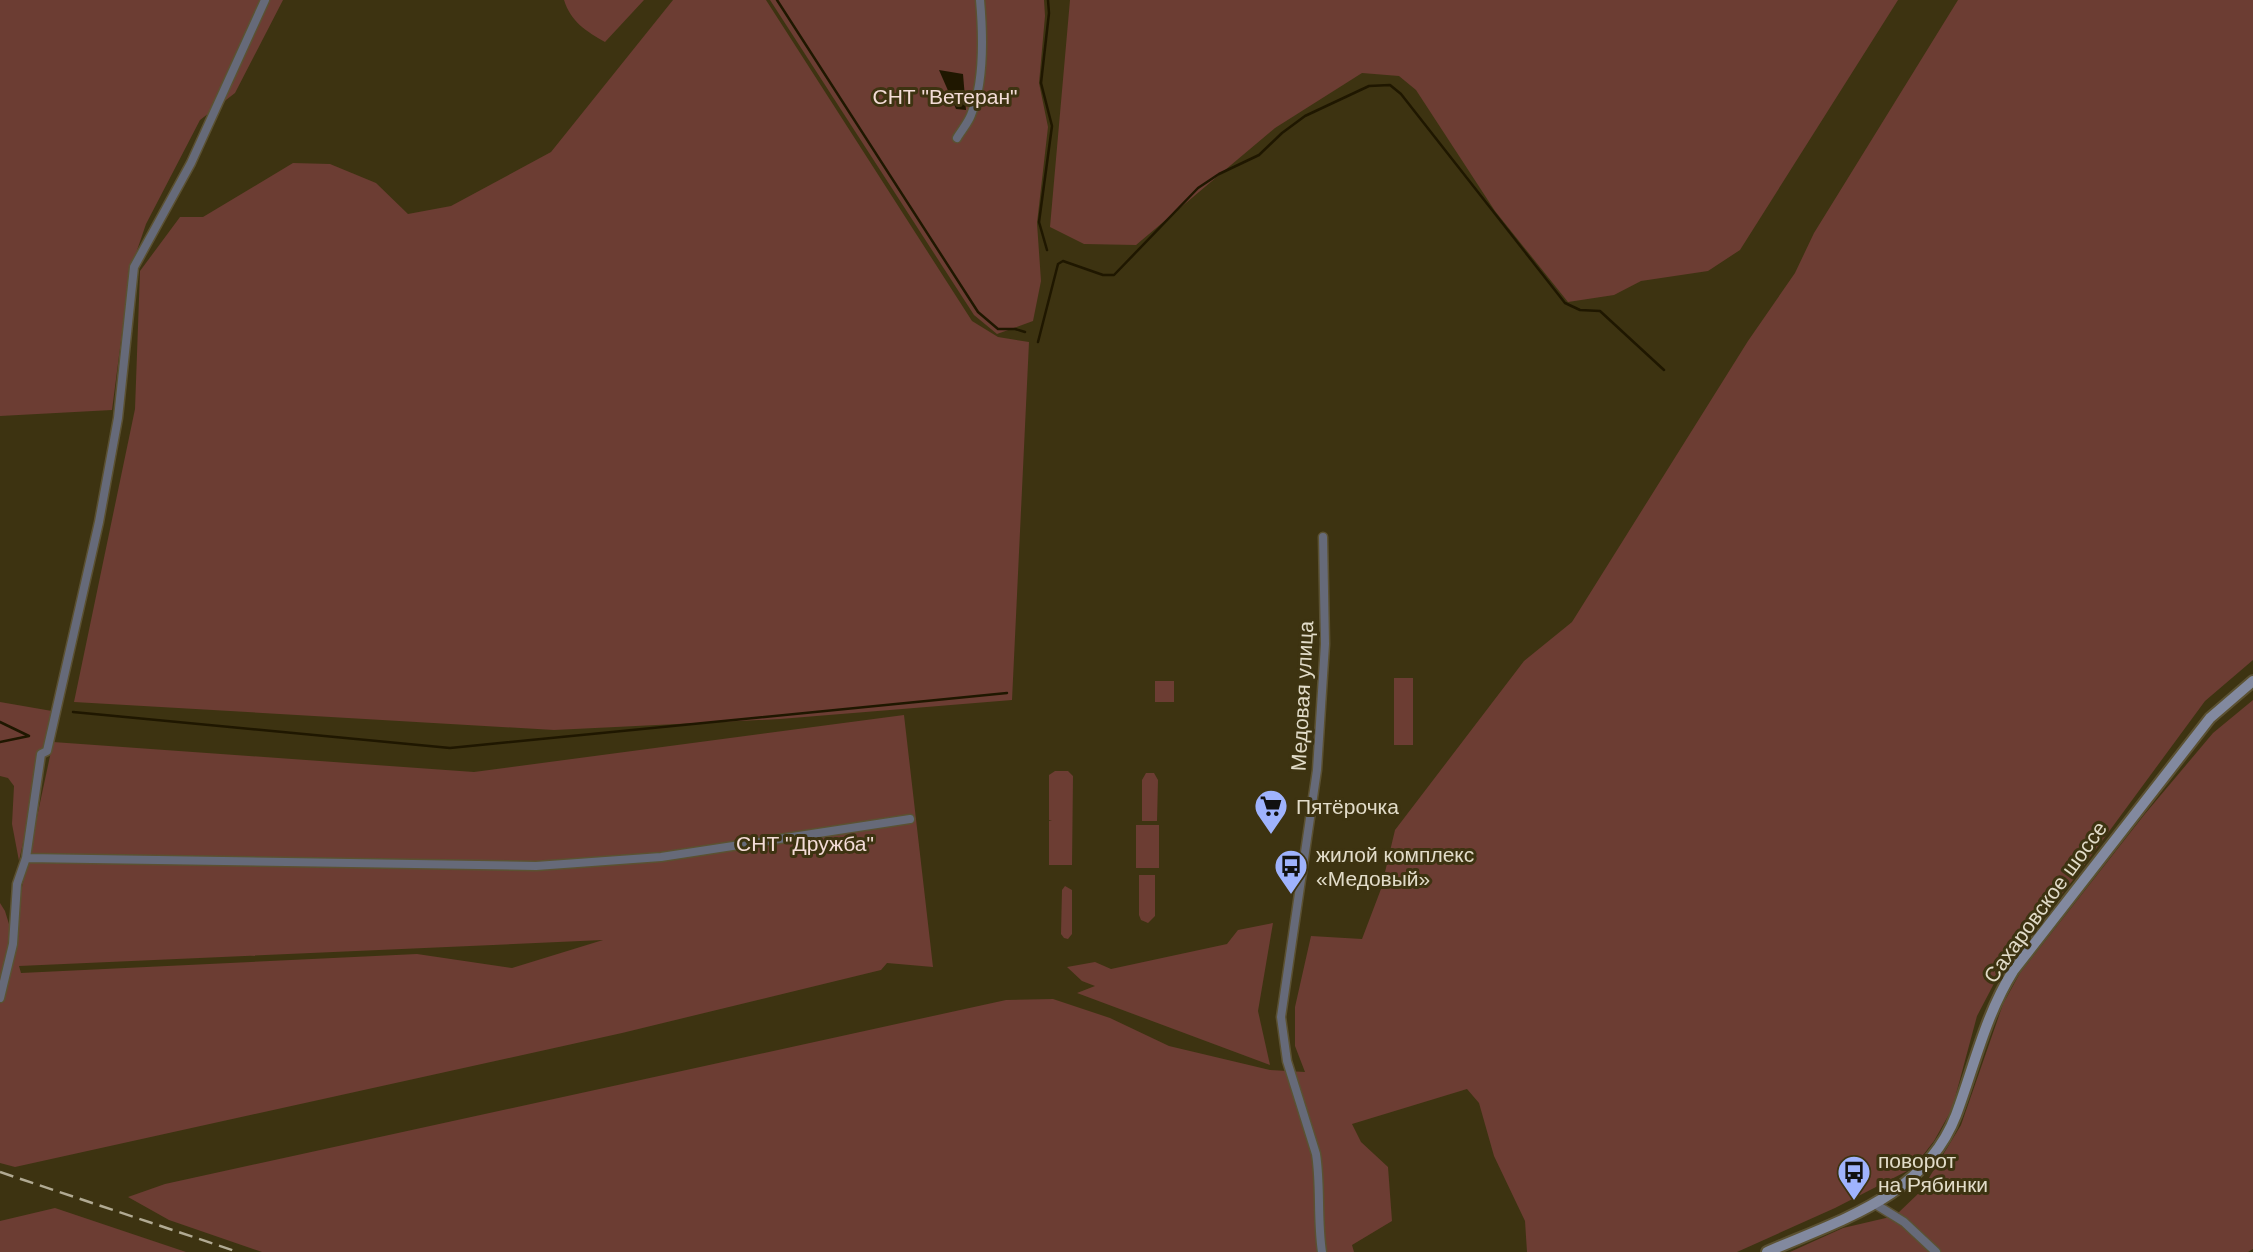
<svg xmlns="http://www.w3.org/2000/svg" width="2253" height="1252" viewBox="0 0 2253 1252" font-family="Helvetica,sans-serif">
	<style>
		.green { fill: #6c3d33; fill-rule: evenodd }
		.water { fill: #1f1700 }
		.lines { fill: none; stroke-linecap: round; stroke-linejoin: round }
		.stream { stroke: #1f1700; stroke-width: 2.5 }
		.street-casing { stroke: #5b5132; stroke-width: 11 }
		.secondary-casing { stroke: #5b5132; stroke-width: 14 }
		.street { stroke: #666a79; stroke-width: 8 }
		.secondary { stroke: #82899f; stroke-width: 10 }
		.rail { stroke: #b1aa93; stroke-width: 2.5; stroke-dasharray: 14 7; stroke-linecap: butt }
		.labels { text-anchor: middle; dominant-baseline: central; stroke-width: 6; stroke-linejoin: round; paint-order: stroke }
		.park-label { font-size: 21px; fill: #f3dcd7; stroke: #3d3311 }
		.street-label { font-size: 21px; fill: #e2dcc9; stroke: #3d3311 }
		.poi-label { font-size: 21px; fill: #e2dcc9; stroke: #3d3311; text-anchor: start }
	</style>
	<rect width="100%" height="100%" fill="#3d3311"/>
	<path class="green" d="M 0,0 L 283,0 L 235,93 L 200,120 L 146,224 L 130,271 L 112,410 L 0,416 Z
		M 564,0 L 644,0 L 605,42 C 586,31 571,22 564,0 Z
		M 673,0 L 766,0 L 972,321 L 998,337 L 1029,342 L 1012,700 L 780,719 L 554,730 L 74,702 L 135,409 L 140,271 L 180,217 L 203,217 L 293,163 L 330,164 L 376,183 L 408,214 L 451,206 L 551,152 Z
		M 770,0 L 1044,0 L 1045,16 L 1039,83 L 1048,127 L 1037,223 L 1041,281 L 1033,321 L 997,334 L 974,315 Z
		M 1070,0 L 1898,0 L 1740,250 L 1708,271 L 1641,281 L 1614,295 L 1568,302 L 1495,211 L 1416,90 L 1399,76 L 1362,73 L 1275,128 L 1136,245 L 1084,244 L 1050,227 Z
		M 1958,0 L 2253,0 L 2253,660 L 2205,701 L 2077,875 L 1999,974 L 1977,1016 L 1952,1109 L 1934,1141 L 1913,1168 L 1835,1208 L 1737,1252 L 1527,1252 L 1525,1221 L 1494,1156 L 1479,1103 L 1467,1089 L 1352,1124 L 1361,1142 L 1388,1167 L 1392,1221 L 1352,1245 L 1354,1252 L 262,1252 L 169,1220 L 128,1197 L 165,1184 L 1006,1000 L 1053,999 L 1110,1018 L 1169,1046 L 1270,1070 L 1305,1072 L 1295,1046 L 1295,1007 L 1311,936 L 1362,939 L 1381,889 L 1395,830 L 1524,661 L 1572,622 L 1748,341 L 1795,273 L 1814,233 Z
		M 1394,678 L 1413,678 L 1413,745 L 1394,745 Z
		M 1155,681 L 1174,681 L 1174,702 L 1155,702 Z
		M 2253,700 L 2253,1249 L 2248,1252 L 1939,1252 L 1897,1214 L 1921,1191 L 1961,1125 L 2003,1004 L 2020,973 L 2144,815 L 2213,733 Z
		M 0,702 L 52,711 L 19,861 L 12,824 L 14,786 L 8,778 L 0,776 Z
		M 904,715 L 933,967 L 887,963 L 881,970 L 622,1033 L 15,1167 L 0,1163 L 0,903 L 5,911 L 12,934 L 53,742 L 474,772 ZM 603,940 L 512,968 L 417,954 L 21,973 L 19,966 Z
		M 1055,771 L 1068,771 L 1073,776 L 1072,865 L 1049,865 L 1049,821 L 1052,821 L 1049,820 L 1049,775 Z
		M 1146,773 L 1154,773 L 1158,780 L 1157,821 L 1142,821 L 1142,780 Z
		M 1136,825 L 1159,825 L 1159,868 L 1136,868 Z
		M 1139,875 L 1155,875 L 1155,916 L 1148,923 L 1141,920 L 1139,915 Z
		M 1065,886 L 1072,890 L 1072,934 L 1068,939 L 1064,938 L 1061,934 L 1062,890 Z
		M 1273,923 L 1258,1011 L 1270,1065 L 1077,993 L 1095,986 L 1082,981 L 1067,967 L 1095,962 L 1111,969 L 1227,944 L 1238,930 Z
		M 55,1208 L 186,1252 L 0,1252 L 0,1221 Z
		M 1890,1217 L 1903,1224 L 1932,1252 L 1790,1252 L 1843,1228 Z"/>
	<path class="water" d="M 939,70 L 963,74 L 966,110 L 956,109 Z"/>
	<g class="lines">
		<path class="stream" d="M 777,0 L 978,312 L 998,329 L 1015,329 L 1025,332
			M 1047,250 L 1039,222 L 1052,126 L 1041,83 L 1049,13 L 1048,0
			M 1038,342 L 1058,264 L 1063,261 L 1103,275 L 1114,275 L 1198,188 L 1219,174 L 1259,155 L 1282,133 L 1305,116 L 1369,86 L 1390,85 L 1401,94 L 1565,303 L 1580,310 L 1600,311 L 1664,370
			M 73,712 L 450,748 L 1007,693
			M 0,722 L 29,736 L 0,742"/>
		<defs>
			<path id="street" d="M 957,138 C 961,131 968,123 971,115 C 984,83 983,34 980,0
				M 26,858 L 536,866 L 661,857 L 910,819
				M 0,998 L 13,944 L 17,884 L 26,858 L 41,754 L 47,751 L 99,522 L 118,418 L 134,267 L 191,163 L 265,0
				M 1875,1204 L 1904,1222 L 1936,1252
				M 1322,1252 C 1317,1219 1321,1186 1316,1154 L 1287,1061 L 1281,1017 L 1317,770 L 1325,644 L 1323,537"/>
			<path id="secondary" d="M 1767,1252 C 1840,1220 1925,1196 1956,1115 C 1974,1067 1985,1016 2013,971 L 2210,718 L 2253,681"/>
		</defs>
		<use href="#street" class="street-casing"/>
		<use href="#secondary" class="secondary-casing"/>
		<use href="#street" class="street"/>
		<use href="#secondary" class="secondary"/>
		<path class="rail" d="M 0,1172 L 238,1252"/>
	</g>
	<defs>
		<symbol id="supermarket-pin" viewBox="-11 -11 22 30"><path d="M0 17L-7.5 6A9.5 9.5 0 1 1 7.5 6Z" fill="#9fb3fd" stroke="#3d3311"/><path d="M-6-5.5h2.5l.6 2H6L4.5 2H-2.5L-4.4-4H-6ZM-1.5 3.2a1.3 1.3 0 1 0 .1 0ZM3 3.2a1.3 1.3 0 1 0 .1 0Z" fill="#111"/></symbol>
		<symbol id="bus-pin" viewBox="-11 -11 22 30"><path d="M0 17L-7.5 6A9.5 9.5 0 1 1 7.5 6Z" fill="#9fb3fd" stroke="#3d3311"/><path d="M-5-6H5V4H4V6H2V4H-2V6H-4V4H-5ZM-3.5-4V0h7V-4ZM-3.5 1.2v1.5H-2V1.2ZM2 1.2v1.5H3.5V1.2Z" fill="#111"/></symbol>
	</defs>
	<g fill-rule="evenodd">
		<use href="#supermarket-pin" x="1252" y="787" width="38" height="52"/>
		<use href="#bus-pin" x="1272" y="847" width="38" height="52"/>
		<use href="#bus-pin" x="1835" y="1153" width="38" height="52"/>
	</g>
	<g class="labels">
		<g class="park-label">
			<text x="945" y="96">СНТ "Ветеран"</text>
			<text x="805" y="843">СНТ "Дружба"</text>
		</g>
		<g class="street-label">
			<text transform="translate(1302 696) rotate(-87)">Медовая улица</text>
			<text transform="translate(2045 902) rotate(-54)">Сахаровское шоссе</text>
		</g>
		<g class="poi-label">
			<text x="1296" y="806">Пятёрочка</text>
			<text x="1316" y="854">жилой комплекс<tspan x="1316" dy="24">«Медовый»</tspan></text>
			<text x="1878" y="1160">поворот<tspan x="1878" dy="24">на Рябинки</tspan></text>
		</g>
	</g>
</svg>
